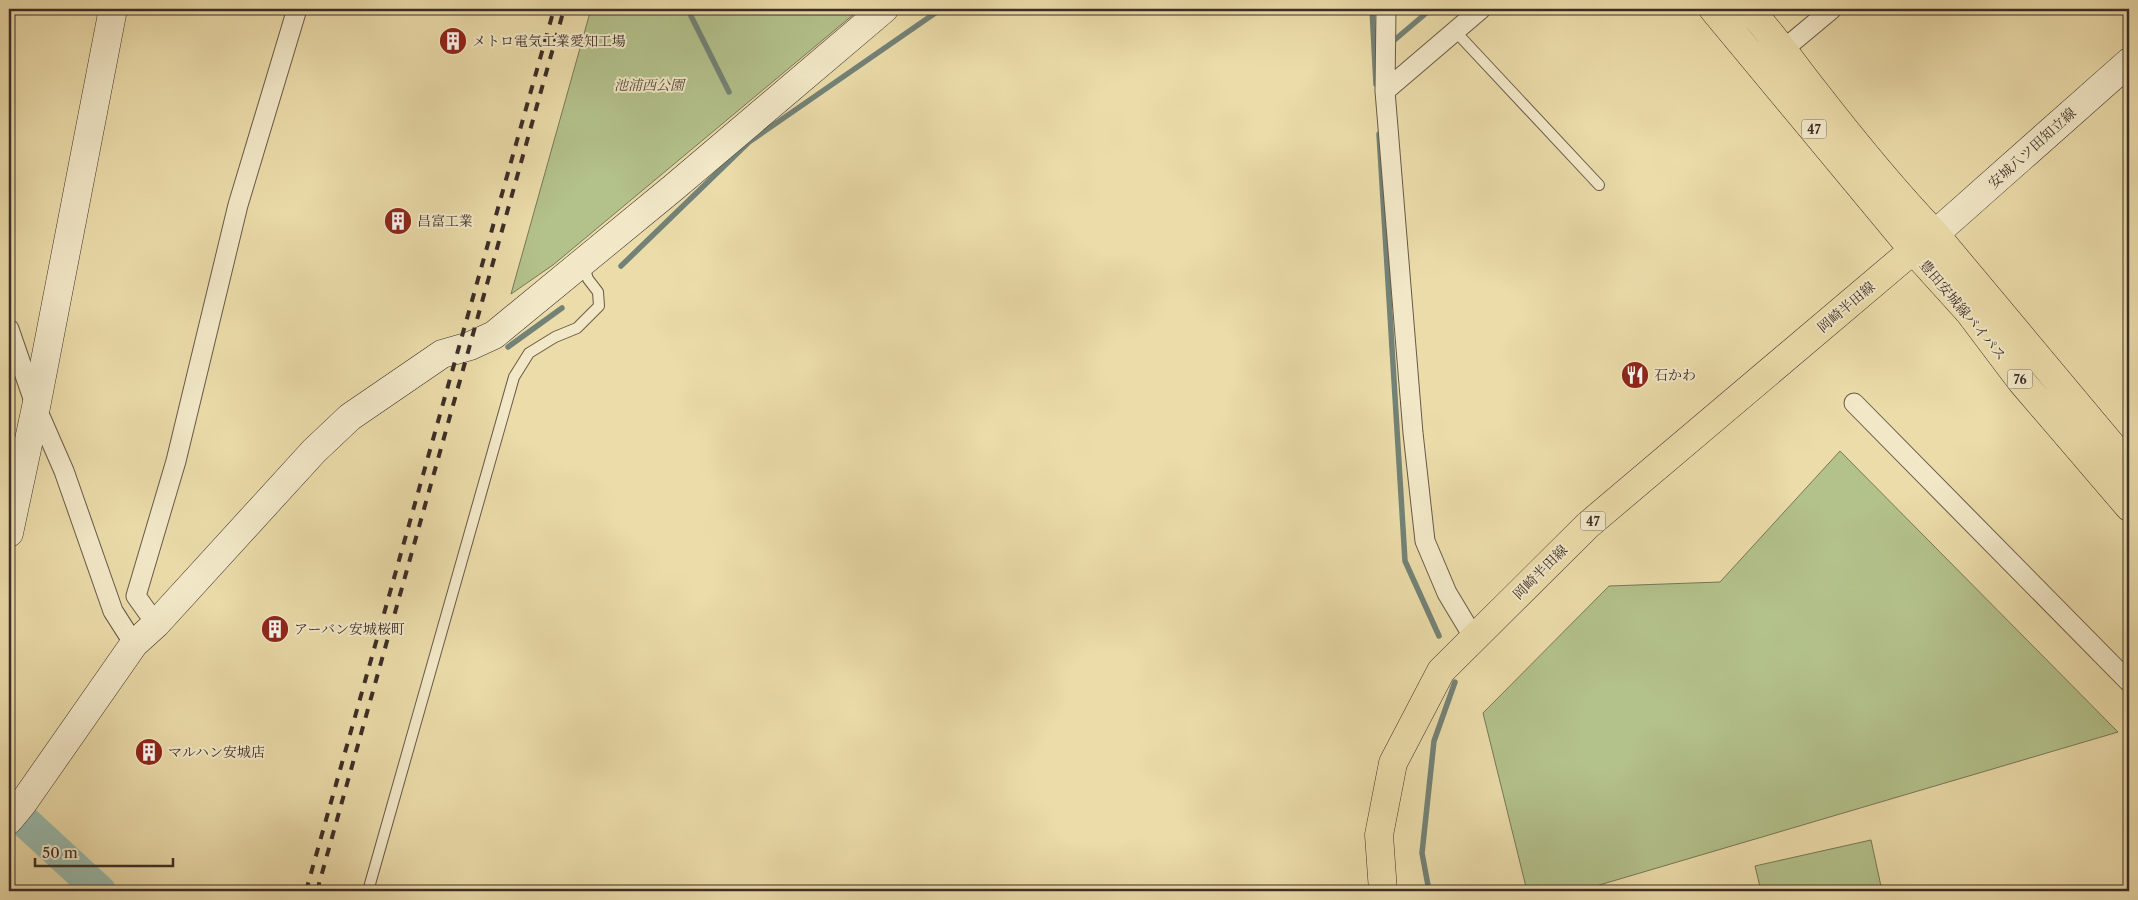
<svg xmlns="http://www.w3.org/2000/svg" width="2138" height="900" viewBox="0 0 2138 900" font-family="'Libre Caslon Text','Noto Serif JP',serif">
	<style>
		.green { fill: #b3c18b; stroke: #787759 }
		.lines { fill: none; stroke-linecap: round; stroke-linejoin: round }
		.stream { stroke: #738277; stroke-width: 5.5 }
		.river { stroke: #98bbad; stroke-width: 32 }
		.lane-casing { stroke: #685948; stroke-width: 12 }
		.street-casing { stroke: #685948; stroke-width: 21 }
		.secondary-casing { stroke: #3c2d27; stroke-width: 29 }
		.primary-casing { stroke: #3c2d27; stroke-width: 29 }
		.lane { stroke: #f2e8c8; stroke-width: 10 }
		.street { stroke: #f2e8c8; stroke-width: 19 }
		.secondary { stroke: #f2e8c8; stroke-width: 28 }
		.primary { stroke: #ebdcaa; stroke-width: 28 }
		.rail { stroke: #3c2d27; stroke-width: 4; stroke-dasharray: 9 9; stroke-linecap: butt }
		.labels { text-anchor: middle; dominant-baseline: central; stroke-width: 4; stroke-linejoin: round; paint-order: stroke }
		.shield { fill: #f2e8c8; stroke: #736557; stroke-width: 1 }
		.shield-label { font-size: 12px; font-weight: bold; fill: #3c2d27 }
		.poi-label { font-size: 14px; fill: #3c2d27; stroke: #f2e8c8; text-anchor: start }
		.park-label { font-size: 14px; font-style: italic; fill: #544b3b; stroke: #f2e8c8 }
		.street-label { font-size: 14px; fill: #3c2d27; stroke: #f2e8c8 }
	</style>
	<rect width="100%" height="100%" fill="#ebdcaa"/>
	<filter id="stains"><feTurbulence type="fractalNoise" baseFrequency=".004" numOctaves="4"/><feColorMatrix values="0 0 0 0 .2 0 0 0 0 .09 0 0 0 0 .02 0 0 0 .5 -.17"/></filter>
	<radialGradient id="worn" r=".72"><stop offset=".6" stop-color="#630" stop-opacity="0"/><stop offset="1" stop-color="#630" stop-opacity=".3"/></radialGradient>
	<path class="green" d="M 591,9 L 860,9 L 553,265 L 511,294 Z
		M 1840,451 L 2118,732 L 1579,891 L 1527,891 L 1483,713 L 1609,586 L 1720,582 Z
		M 1871,840 L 1882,891 L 1761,891 L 1755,866 Z"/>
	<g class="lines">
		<path class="stream" d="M 1372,9 L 1376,84
			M 690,14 L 729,92
			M 1391,43 L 1431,9
			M 1379,134 L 1405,561 L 1439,636
			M 621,266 L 749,142 L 941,9
			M 508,347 L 562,308
			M 1429,891 L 1422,853 L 1434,741 L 1455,682"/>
		<path class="river" d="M 9,807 L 100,891"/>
		<defs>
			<path id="lane" d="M 1455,31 L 1599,185
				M 368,891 L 514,377 L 529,353 L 555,337 L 577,328 L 599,306 L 598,292 L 588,279 L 583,264"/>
			<path id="street" d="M 1386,9 L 1385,91 L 1413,433 L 1425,541 L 1447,593 L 1474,638
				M 1784,49 L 1832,9
				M 1385,91 L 1481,9
				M 9,329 L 36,407 L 64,471 L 113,611 L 134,644
				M 1854,403 L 2129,682
				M 156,624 L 136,596 L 176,461 L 238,205 L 297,9"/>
			<path id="secondary" d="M 1935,234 L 2129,62
				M 9,533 L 36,407 L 113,9
				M 9,820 L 23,803 L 134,644 L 156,624 L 314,451 L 350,417 L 442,354 L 470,346 L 494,335 L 673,188 L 884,9"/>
			<path id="primary" d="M 1713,9 L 1913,250 L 1969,312 L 2021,381 L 2129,507
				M 1749,9 C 1773,35 1793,64 1815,92 C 1853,141 1892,189 1935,234 L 2129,466
				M 1383,891 L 1379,835 L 1393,763 L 1441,671 L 1588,525 L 1913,250 L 1935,234"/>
		</defs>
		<use href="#lane" class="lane-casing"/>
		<use href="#street" class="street-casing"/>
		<use href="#secondary" class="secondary-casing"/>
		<use href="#primary" class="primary-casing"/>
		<use href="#lane" class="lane"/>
		<use href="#street" class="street"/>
		<use href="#secondary" class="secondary"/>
		<use href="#primary" class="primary"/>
		<path class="rail" d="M 306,891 L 554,9
			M 317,891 L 564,9"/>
	</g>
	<defs>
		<symbol id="building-disc" viewBox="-11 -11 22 22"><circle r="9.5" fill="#8f2418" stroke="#f2e8c8"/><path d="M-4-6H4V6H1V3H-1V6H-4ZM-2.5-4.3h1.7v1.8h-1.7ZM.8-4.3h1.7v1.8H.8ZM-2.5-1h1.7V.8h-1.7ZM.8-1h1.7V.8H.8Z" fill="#fff"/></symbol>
		<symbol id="restaurant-disc" viewBox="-11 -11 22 22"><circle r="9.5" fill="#8f2418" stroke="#f2e8c8"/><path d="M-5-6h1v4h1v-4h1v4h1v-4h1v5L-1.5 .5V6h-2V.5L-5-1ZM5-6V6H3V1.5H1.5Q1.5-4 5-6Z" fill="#fff"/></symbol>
	</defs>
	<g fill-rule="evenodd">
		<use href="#building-disc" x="437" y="25" width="32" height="32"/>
		<use href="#building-disc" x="382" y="205" width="32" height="32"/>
		<use href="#restaurant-disc" x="1619" y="359" width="32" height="32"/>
		<use href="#building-disc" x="259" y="613" width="32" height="32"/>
		<use href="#building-disc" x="133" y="736" width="32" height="32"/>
	</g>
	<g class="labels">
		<g class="shield">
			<rect x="1801.5" y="119.5" width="25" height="19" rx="4"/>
			<rect x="2007.5" y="369.5" width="25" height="19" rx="4"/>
			<rect x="1580.5" y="511.5" width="25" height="19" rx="4"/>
		</g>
		<g class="shield-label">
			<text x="1814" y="129">47</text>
			<text x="2020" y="379">76</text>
			<text x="1593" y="521">47</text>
		</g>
		<g class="poi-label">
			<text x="472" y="41">メトロ電気工業愛知工場</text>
			<text x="417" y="221">昌富工業</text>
			<text x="1654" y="375">石かわ</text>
			<text x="294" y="629">アーバン安城桜町</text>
			<text x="168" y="752">マルハン安城店</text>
		</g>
		<g class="park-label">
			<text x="649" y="85">池浦西公園</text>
		</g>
		<g class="street-label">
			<text transform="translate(2032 148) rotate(-42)">安城八ツ田知立線</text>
			<text transform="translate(1846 307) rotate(-40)">岡崎半田線</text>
			<text transform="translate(1963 310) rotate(50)">豊田安城線バイパス</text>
			<text transform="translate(1540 572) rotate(-45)">岡崎半田線</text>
		</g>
	</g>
	<rect width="2138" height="900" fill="none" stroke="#ebdcaa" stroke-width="30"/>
	<rect x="10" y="10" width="2118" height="880" fill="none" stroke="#3c2d27" stroke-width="2.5"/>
	<rect x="15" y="15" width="2108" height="870" fill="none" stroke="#3c2d27"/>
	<path d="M35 858v8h138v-8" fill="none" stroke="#3c2d27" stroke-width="2.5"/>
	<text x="42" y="858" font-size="15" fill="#3c2d27" stroke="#f2e8c8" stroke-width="4" paint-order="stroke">50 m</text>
	<rect width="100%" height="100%" filter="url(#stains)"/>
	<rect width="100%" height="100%" fill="url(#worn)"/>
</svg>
